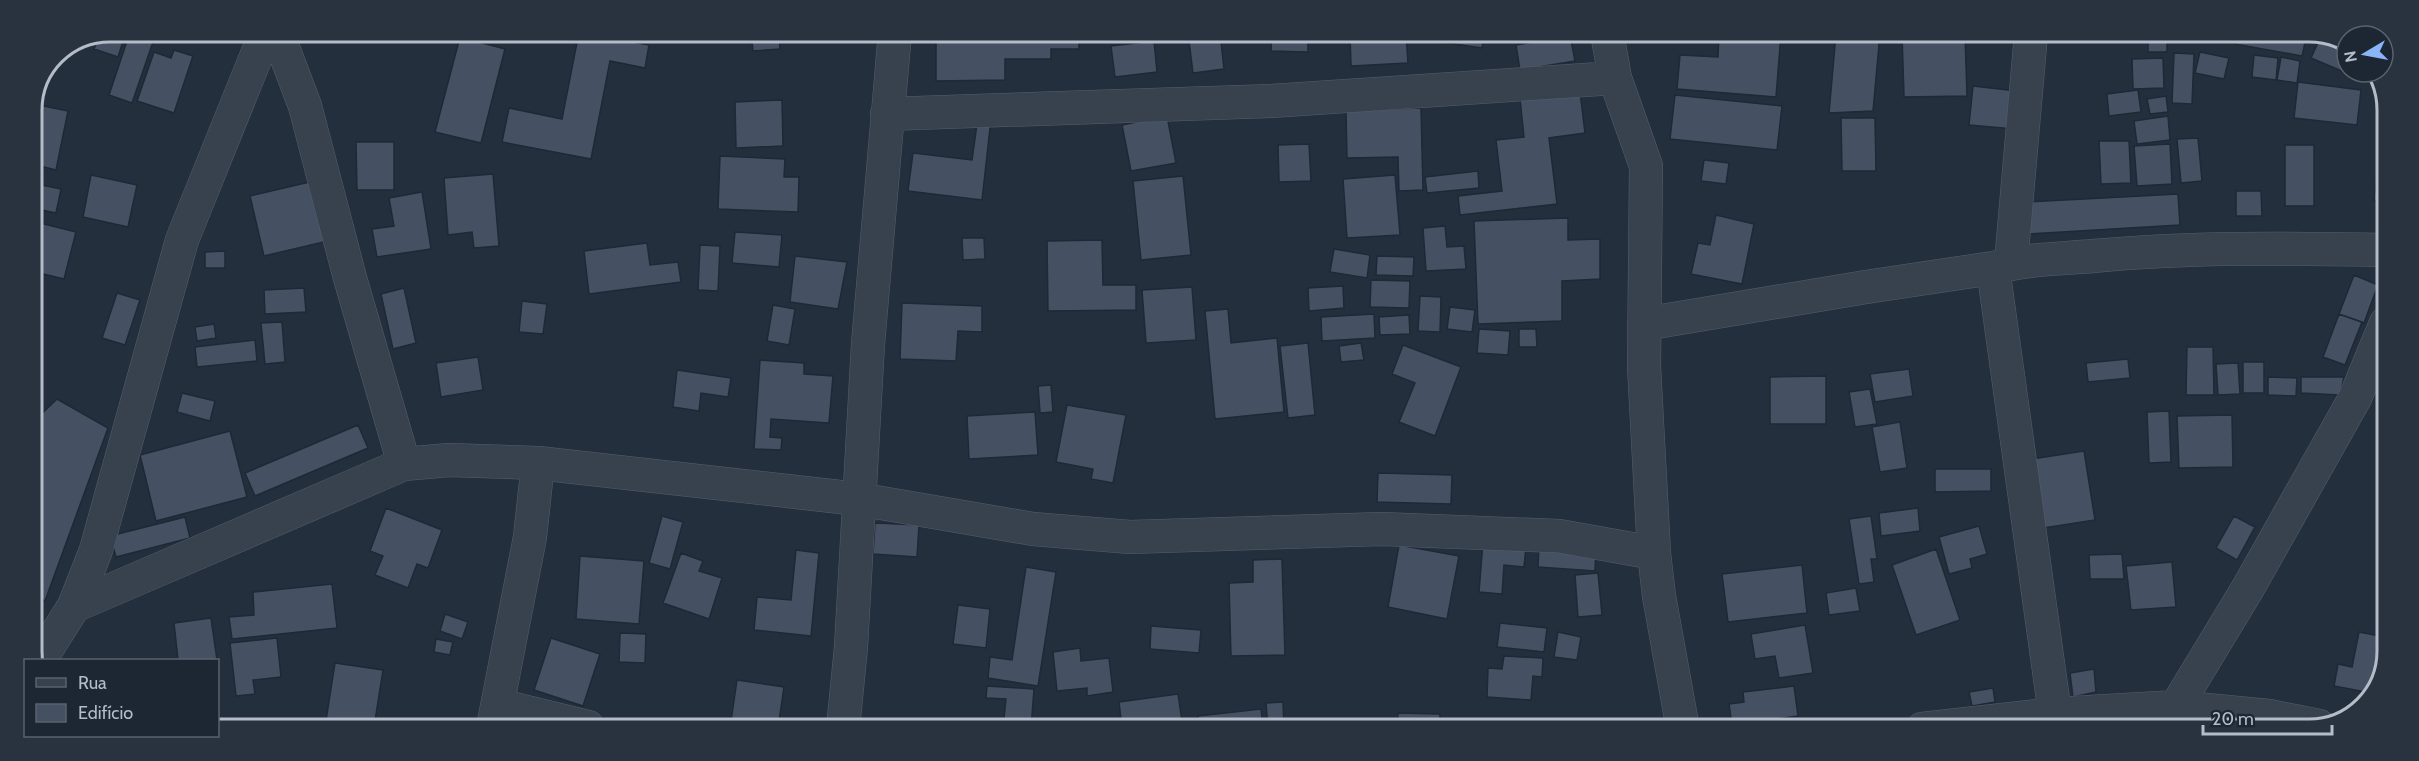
<svg xmlns="http://www.w3.org/2000/svg" width="2419" height="761" viewBox="0 0 2419 761" font-family="Cabin,sans-serif">
	<style>
		.building { fill: #455162; stroke: #1f2835; stroke-width: 1.5 }
		.lines { fill: none; stroke-linecap: round; stroke-linejoin: round }
		.minor-casing { stroke: #565f6c; stroke-width: 34 }
		.minor { stroke: #38414e; stroke-width: 33 }
		.rim { fill: none; stroke: #b4bcc9; stroke-width: 3 }
	</style>
	<rect width="100%" height="100%" fill="#242f3e"/>
	<path class="building" d="M 110,31 L 126,32 L 118,57 L 94,49 L 99,36 Z
		M 130,32 L 154,39 L 132,103 L 109,95 Z
		M 579,32 L 649,45 L 645,68 L 610,61 L 591,159 L 502,142 L 509,108 L 562,119 Z
		M 751,32 L 779,32 L 780,49 L 753,51 Z
		M 936,33 L 1079,33 L 1079,49 L 1051,49 L 1051,59 L 1005,59 L 1005,80 L 936,81 Z
		M 1188,33 L 1220,33 L 1224,69 L 1193,73 Z
		M 1272,33 L 1308,33 L 1308,52 L 1271,51 Z
		M 1350,33 L 1406,33 L 1408,63 L 1351,66 Z
		M 1428,33 L 1484,33 L 1482,48 L 1427,40 Z
		M 1719,34 L 1781,34 L 1776,97 L 1677,89 L 1680,55 L 1718,57 Z
		M 1836,34 L 1880,34 L 1873,111 L 1829,113 Z
		M 1902,34 L 1965,34 L 1967,96 L 1904,97 Z
		M 2148,34 L 2167,34 L 2167,52 L 2148,52 Z
		M 2237,34 L 2307,34 L 2302,56 L 2235,44 Z
		M 2322,34 L 2338,39 L 2347,46 L 2347,72 L 2352,72 L 2351,75 L 2311,58 Z
		M 1570,35 L 1575,61 L 1520,70 L 1516,45 Z
		M 460,37 L 505,49 L 481,143 L 435,132 Z
		M 1154,41 L 1157,72 L 1115,77 L 1111,46 Z
		M 174,50 L 193,56 L 174,113 L 137,101 L 154,52 L 171,58 Z
		M 2200,52 L 2229,58 L 2224,79 L 2195,73 Z
		M 2174,53 L 2194,54 L 2192,104 L 2172,103 Z
		M 2254,55 L 2278,58 L 2276,80 L 2252,77 Z
		M 2281,57 L 2300,61 L 2297,83 L 2277,80 Z
		M 2163,58 L 2164,88 L 2133,89 L 2132,59 Z
		M 2298,82 L 2361,90 L 2357,125 L 2294,118 Z
		M 1973,86 L 2017,91 L 2014,129 L 1969,125 Z
		M 2138,90 L 2141,112 L 2109,116 L 2107,94 Z
		M 1580,92 L 1585,133 L 1549,138 L 1557,204 L 1460,215 L 1458,196 L 1502,191 L 1496,140 L 1524,137 L 1520,99 Z
		M 1675,95 L 1782,106 L 1777,150 L 1670,139 Z
		M 2166,96 L 2168,112 L 2150,114 L 2147,99 Z
		M 782,100 L 783,146 L 736,148 L 735,102 Z
		M 34,104 L 68,111 L 56,170 L 32,164 L 32,109 Z
		M 1421,108 L 1423,190 L 1399,191 L 1398,157 L 1347,158 L 1346,110 Z
		M 1167,116 L 1176,163 L 1131,171 L 1122,125 Z
		M 2168,116 L 2170,140 L 2137,144 L 2134,121 Z
		M 978,117 L 991,119 L 982,200 L 908,191 L 913,153 L 972,160 Z
		M 1841,118 L 1875,118 L 1876,171 L 1842,171 Z
		M 2198,138 L 2202,181 L 2181,183 L 2177,139 Z
		M 2099,141 L 2129,141 L 2131,183 L 2101,184 Z
		M 356,142 L 394,142 L 394,190 L 357,190 Z
		M 1309,144 L 1311,181 L 1279,182 L 1278,145 Z
		M 2170,144 L 2172,184 L 2137,186 L 2134,146 Z
		M 2285,145 L 2314,145 L 2314,206 L 2285,206 Z
		M 720,156 L 785,159 L 784,177 L 799,177 L 798,212 L 718,209 Z
		M 1704,160 L 1729,163 L 1726,184 L 1701,181 Z
		M 2378,164 L 2387,165 L 2387,202 L 2374,200 Z
		M 1478,171 L 1479,188 L 1427,193 L 1425,177 Z
		M 493,174 L 499,246 L 474,248 L 472,232 L 448,235 L 444,178 Z
		M 91,175 L 137,185 L 128,227 L 83,217 Z
		M 1395,175 L 1400,235 L 1347,238 L 1343,179 Z
		M 1183,176 L 1191,255 L 1141,260 L 1133,181 Z
		M 314,181 L 328,241 L 264,256 L 250,196 Z
		M 32,183 L 61,189 L 56,213 L 32,208 Z
		M 2236,191 L 2261,191 L 2262,216 L 2236,216 Z
		M 422,192 L 431,249 L 377,257 L 372,229 L 394,226 L 389,198 Z
		M 2178,194 L 2180,225 L 2027,234 L 2025,202 Z
		M 1716,215 L 1754,224 L 1742,284 L 1691,274 L 1698,243 L 1710,245 Z
		M 1568,218 L 1568,240 L 1600,239 L 1600,279 L 1562,281 L 1562,321 L 1478,324 L 1474,221 Z
		M 32,221 L 76,232 L 64,279 L 39,273 L 36,288 L 32,287 Z
		M 1445,226 L 1447,247 L 1464,246 L 1466,269 L 1426,271 L 1423,228 Z
		M 735,232 L 782,235 L 779,267 L 732,263 Z
		M 962,238 L 984,238 L 985,259 L 963,260 Z
		M 1102,240 L 1103,285 L 1136,285 L 1136,310 L 1048,311 L 1047,241 Z
		M 647,243 L 650,265 L 678,262 L 681,282 L 589,294 L 584,251 Z
		M 700,245 L 720,246 L 718,291 L 698,290 Z
		M 1334,249 L 1370,255 L 1367,278 L 1330,272 Z
		M 225,251 L 225,268 L 205,268 L 205,252 Z
		M 795,256 L 847,262 L 838,309 L 790,302 Z
		M 1377,256 L 1414,257 L 1413,276 L 1376,275 Z
		M 2354,275 L 2378,285 L 2364,323 L 2339,314 Z
		M 1371,280 L 1410,281 L 1409,308 L 1370,307 Z
		M 1343,286 L 1344,308 L 1309,311 L 1308,288 Z
		M 1192,287 L 1196,340 L 1146,343 L 1142,290 Z
		M 304,288 L 306,312 L 265,314 L 264,290 Z
		M 404,288 L 416,343 L 393,349 L 381,294 Z
		M 117,293 L 140,300 L 125,345 L 102,338 Z
		M 1420,296 L 1441,297 L 1440,332 L 1418,331 Z
		M 522,301 L 547,304 L 543,334 L 519,332 Z
		M 902,303 L 982,306 L 982,332 L 958,331 L 956,361 L 900,359 Z
		M 773,305 L 795,309 L 789,345 L 767,341 Z
		M 1450,307 L 1475,310 L 1472,332 L 1447,329 Z
		M 1228,309 L 1231,343 L 1277,338 L 1284,412 L 1215,419 L 1205,311 Z
		M 1374,314 L 1375,338 L 1322,341 L 1321,317 Z
		M 2339,314 L 2362,322 L 2345,365 L 2323,357 Z
		M 1409,315 L 1410,334 L 1380,335 L 1379,317 Z
		M 282,322 L 285,362 L 265,364 L 261,323 Z
		M 214,324 L 216,338 L 197,341 L 195,327 Z
		M 1479,329 L 1510,331 L 1508,355 L 1477,353 Z
		M 1519,329 L 1536,329 L 1537,347 L 1519,347 Z
		M 255,340 L 257,361 L 197,367 L 195,347 Z
		M 1308,343 L 1315,415 L 1288,418 L 1280,346 Z
		M 1361,343 L 1364,360 L 1341,362 L 1339,346 Z
		M 1403,345 L 1461,367 L 1435,436 L 1399,422 L 1415,383 L 1392,374 Z
		M 2187,347 L 2213,347 L 2214,395 L 2186,395 Z
		M 478,357 L 483,390 L 441,397 L 436,363 Z
		M 2128,359 L 2130,378 L 2088,382 L 2086,363 Z
		M 760,360 L 804,363 L 804,374 L 833,376 L 829,423 L 771,419 L 770,437 L 782,438 L 781,450 L 754,449 Z
		M 2243,362 L 2264,362 L 2264,393 L 2243,393 Z
		M 2238,363 L 2240,394 L 2218,395 L 2216,364 Z
		M 1909,369 L 1913,396 L 1875,402 L 1870,374 Z
		M 677,370 L 731,378 L 728,397 L 701,393 L 699,411 L 673,407 Z
		M 1826,376 L 1826,424 L 1770,424 L 1770,377 Z
		M 2268,377 L 2297,378 L 2296,396 L 2268,395 Z
		M 2301,377 L 2344,377 L 2340,395 L 2301,393 Z
		M 1051,385 L 1053,412 L 1040,413 L 1038,386 Z
		M 1870,389 L 1877,424 L 1855,427 L 1849,392 Z
		M 182,393 L 215,401 L 210,421 L 177,412 Z
		M 57,399 L 108,428 L 45,601 L 32,594 L 32,423 Z
		M 1067,405 L 1126,415 L 1113,483 L 1091,479 L 1093,469 L 1056,462 Z
		M 2169,411 L 2171,462 L 2149,463 L 2147,412 Z
		M 1035,412 L 1038,455 L 969,459 L 967,416 Z
		M 2232,415 L 2233,467 L 2179,468 L 2177,416 Z
		M 1900,422 L 1907,468 L 1880,472 L 1872,427 Z
		M 358,425 L 368,448 L 255,496 L 245,473 Z
		M 230,431 L 247,497 L 156,521 L 140,455 Z
		M 2084,451 L 2095,520 L 2037,529 L 2026,460 Z
		M 1935,469 L 1991,469 L 1991,491 L 1935,492 Z
		M 1378,473 L 1452,475 L 1451,504 L 1377,502 Z
		M 386,508 L 442,530 L 428,568 L 417,564 L 408,588 L 375,575 L 383,556 L 370,551 Z
		M 1918,508 L 1920,531 L 1881,536 L 1879,513 Z
		M 662,516 L 683,522 L 670,569 L 649,563 Z
		M 1871,516 L 1877,559 L 1871,559 L 1874,582 L 1859,584 L 1849,519 Z
		M 2234,516 L 2255,527 L 2237,560 L 2216,548 Z
		M 185,517 L 190,538 L 116,557 L 110,536 Z
		M 875,523 L 919,525 L 917,557 L 873,554 Z
		M 1979,526 L 1987,554 L 1970,559 L 1972,568 L 1949,574 L 1939,537 Z
		M 1483,542 L 1526,547 L 1524,567 L 1504,565 L 1502,594 L 1479,592 Z
		M 1399,545 L 1459,556 L 1447,619 L 1388,607 Z
		M 1539,545 L 1596,548 L 1595,571 L 1538,567 Z
		M 1936,549 L 1960,620 L 1916,635 L 1892,565 Z
		M 796,550 L 819,553 L 811,636 L 754,630 L 757,597 L 791,600 Z
		M 681,553 L 703,561 L 699,571 L 722,578 L 709,619 L 663,603 Z
		M 2122,554 L 2124,579 L 2090,579 L 2089,555 Z
		M 580,556 L 644,561 L 639,624 L 576,619 Z
		M 1282,559 L 1285,655 L 1231,656 L 1229,583 L 1253,582 L 1253,560 Z
		M 2172,562 L 2176,607 L 2131,610 L 2126,566 Z
		M 1802,565 L 1807,613 L 1728,622 L 1722,574 Z
		M 1026,567 L 1056,572 L 1038,686 L 988,678 L 990,657 L 1012,660 Z
		M 1598,573 L 1602,615 L 1578,617 L 1575,575 Z
		M 332,584 L 337,628 L 232,639 L 229,617 L 254,615 L 253,592 Z
		M 1856,588 L 1860,611 L 1829,615 L 1826,593 Z
		M 958,605 L 990,609 L 986,648 L 953,644 Z
		M 445,614 L 468,622 L 462,639 L 440,631 Z
		M 211,618 L 217,660 L 178,660 L 174,623 Z
		M 1500,623 L 1547,628 L 1544,652 L 1497,647 Z
		M 1805,625 L 1813,673 L 1779,678 L 1775,656 L 1755,659 L 1751,634 Z
		M 1151,626 L 1201,630 L 1199,653 L 1150,649 Z
		M 1558,632 L 1581,637 L 1577,660 L 1554,657 Z
		M 2359,632 L 2385,637 L 2385,672 L 2371,693 L 2334,686 L 2338,664 L 2352,667 Z
		M 620,633 L 646,634 L 645,663 L 619,662 Z
		M 277,638 L 281,677 L 253,680 L 255,694 L 236,696 L 230,643 Z
		M 551,638 L 600,654 L 583,706 L 534,690 Z
		M 436,639 L 453,642 L 450,655 L 434,652 Z
		M 1080,648 L 1081,661 L 1109,658 L 1113,692 L 1087,696 L 1087,688 L 1057,691 L 1053,652 Z
		M 1504,656 L 1543,658 L 1542,677 L 1533,676 L 1531,700 L 1487,697 L 1488,668 L 1502,669 Z
		M 335,663 L 383,670 L 374,727 L 325,727 Z
		M 2094,669 L 2096,692 L 2073,697 L 2070,673 Z
		M 737,680 L 784,687 L 778,728 L 730,728 Z
		M 987,686 L 1034,689 L 1031,728 L 1003,728 L 1006,699 L 986,698 Z
		M 1794,686 L 1798,716 L 1732,725 L 1729,704 L 1744,702 L 1743,692 Z
		M 1993,688 L 1995,702 L 1972,706 L 1969,692 Z
		M 1178,694 L 1183,728 L 1122,728 L 1119,702 Z
		M 1283,702 L 1284,728 L 1268,728 L 1266,703 Z
		M 1261,709 L 1263,728 L 1199,728 L 1198,716 Z
		M 1398,713 L 1440,714 L 1440,728 L 1397,728 Z"/>
	<g class="lines">
		<defs>
			<path id="minor" d="M 277,32 L 305,106 L 350,278 L 404,464
				M 1607,33 L 1615,78 L 1646,166 L 1644,366 L 1654,553 L 1659,596 L 1683,729
				M 887,114 L 1271,101 L 1615,78
				M 2011,263 L 2031,34
				M 1993,268 L 2055,714
				M 1644,324 L 1866,287 L 1993,268 C 2025,259 2059,259 2093,256 C 2191,247 2289,248 2387,250
				M 74,606 L 404,464 L 449,460 L 538,463 L 858,499 L 1033,529 L 1130,537 L 1382,529 L 1559,536 L 1654,553
				M 40,660 L 74,606 L 96,550 L 182,240 L 266,32
				M 498,705 L 588,727
				M 493,727 L 530,537 L 538,463
				M 843,728 L 851,647 L 868,344 L 895,32
				M 1922,729 L 2055,714 L 2176,707 L 2269,716 L 2319,726
				M 2150,729 L 2176,707 L 2248,588 L 2355,398 L 2386,323"/>
		</defs>
		<use href="#minor" class="minor-casing"/>
		<use href="#minor" class="minor"/>
	</g>
	<path d="M0 0H2419V761H0ZM110 42H2309A68 68 0 0 1 2377 110V651A68 68 0 0 1 2309 719H110A68 68 0 0 1 42 651V110A68 68 0 0 1 110 42Z" fill="#29323f" fill-rule="evenodd"/>
	<path class="rim" d="M110 42H2309A68 68 0 0 1 2377 110V651A68 68 0 0 1 2309 719H110A68 68 0 0 1 42 651V110A68 68 0 0 1 110 42Z"/>
	<rect x="24" y="659" width="195" height="78" fill="#1d2633" stroke="#59626f" stroke-width="1.5"/>
	<rect x="36" y="678" width="30" height="9" fill="#38414e" stroke="#59626f" stroke-width="1.5"/>
	<text x="78" y="689" font-size="18" fill="#b4bcc9">Rua</text>
	<rect x="36" y="704" width="30" height="18" fill="#455162" stroke="#59626f" stroke-width="1.5"/>
	<text x="78" y="719" font-size="18" fill="#b4bcc9">Edifício</text>
	<g transform="translate(2365 54) rotate(260)"><circle r="28" fill="#1d2633" stroke="#59626f" stroke-width="1.5"/>
	<path d="M0-4.5L10 22L0 15L-10 22Z" fill="#8ab4f8"/>
	<text y="-9" font-size="16" font-weight="bold" text-anchor="middle" fill="#b4bcc9">N</text>
	</g>
	<path d="M2203 725v9h129v-9" fill="none" stroke="#b4bcc9" stroke-width="3"/>
	<text x="2212" y="725" font-size="18" fill="#b4bcc9" stroke="#1d2633" stroke-width="4.5" paint-order="stroke">20 m</text>
</svg>
